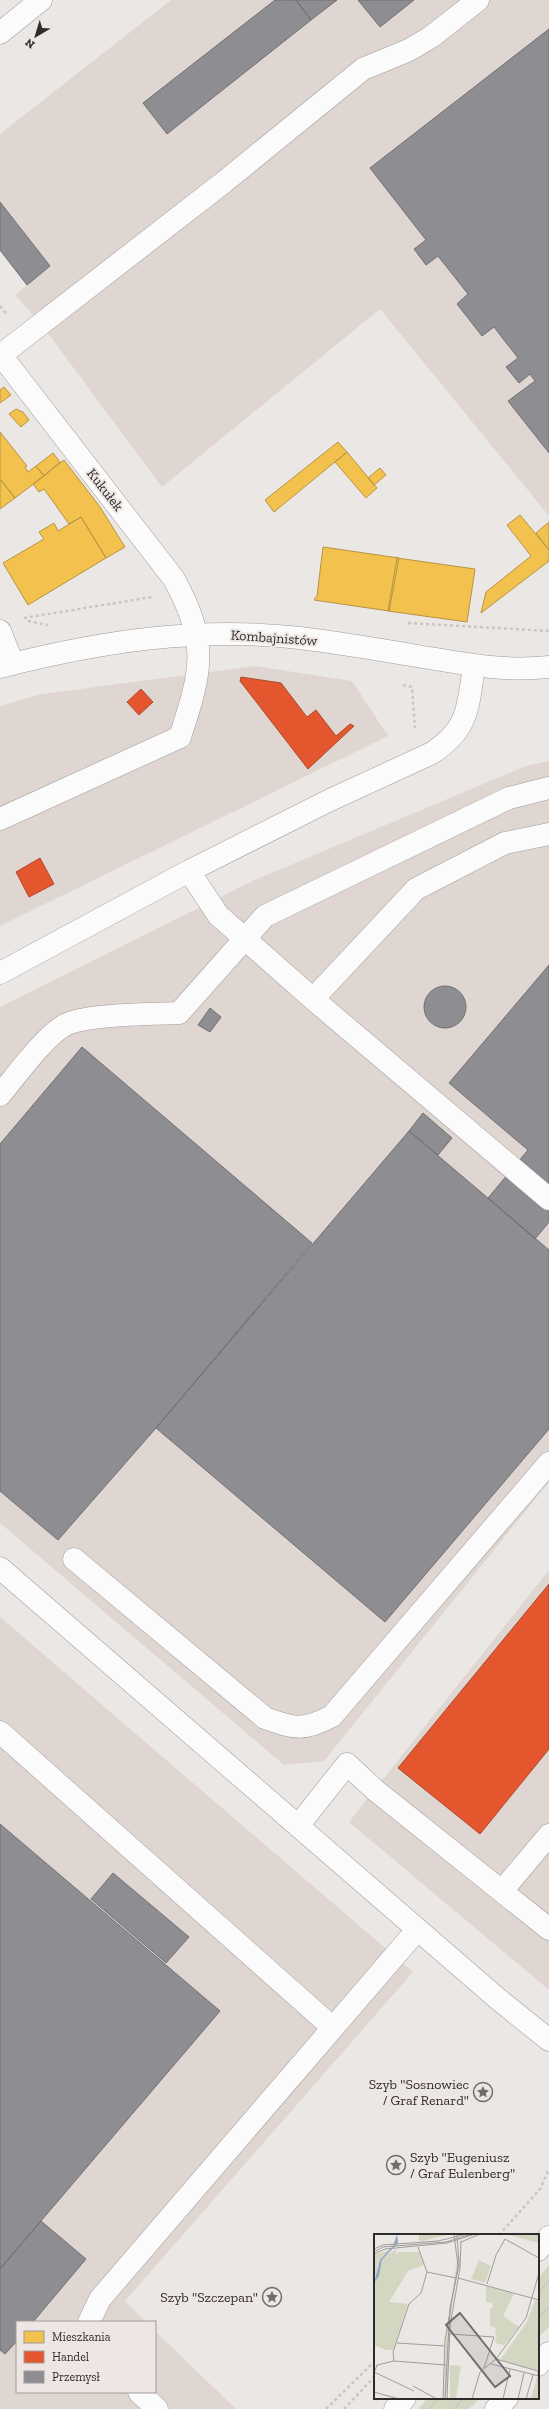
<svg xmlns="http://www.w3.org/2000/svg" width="549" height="2409" viewBox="0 0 549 2409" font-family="'Zilla Slab',serif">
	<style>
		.built { fill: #e0d6d1 }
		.green { fill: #d3d6c1 }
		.homes { fill: #f2c14e; stroke: #b79443 }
		.shops { fill: #e4572e; stroke: #ad4a2d }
		.industry { fill: #8d8d92; stroke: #707073 }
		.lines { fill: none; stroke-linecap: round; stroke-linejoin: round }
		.minor-casing { stroke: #9f9c9b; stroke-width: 23 }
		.path { stroke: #c8c6c5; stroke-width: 2.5; stroke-dasharray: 3 3; stroke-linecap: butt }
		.minor { stroke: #fcfbfb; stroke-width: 22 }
		.tram { stroke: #c1c1c0; stroke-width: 1 }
		.labels { text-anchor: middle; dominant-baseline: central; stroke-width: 4; stroke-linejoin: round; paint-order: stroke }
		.street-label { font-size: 14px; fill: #2e2b2a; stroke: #ede6e3 }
		.poi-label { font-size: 14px; fill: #2e2b2a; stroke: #ede6e3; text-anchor: end }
		.inset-road { fill: none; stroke: #9f9c9a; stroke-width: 1 }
		.view { fill: #706d6b; fill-opacity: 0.15; stroke: #706d6b; stroke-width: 2 }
		.inset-edge { fill: none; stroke: #2e2b2a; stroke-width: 2 }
	</style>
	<rect width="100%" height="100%" fill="#ebe7e5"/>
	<path class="built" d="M 171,0 L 549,0 L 549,516 L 380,309 L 162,487 L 41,324 L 15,295 L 27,285 L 0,250 L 0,134 Z
		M 255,666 L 352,681 L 388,736 L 0,926 L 0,706 L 42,694 Z
		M 549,761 L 549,1482 L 324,1761 L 284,1765 L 0,1523 L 0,1007 L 257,879 L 526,766 Z
		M 549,1570 L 549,1990 L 349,1822 Z
		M 0,1617 L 413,1972 L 125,2301 L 146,2322 L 17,2322 L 17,2392 L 155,2392 L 155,2331 L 236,2409 L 0,2409 Z"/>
	<path class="green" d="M 549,2265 L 549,2327 L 538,2337 L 538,2279 Z
		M 428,2398 L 480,2398 L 469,2409 L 418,2409 Z"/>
	<path class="homes" d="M 4,387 L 11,395 L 0,403 L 0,390 Z
		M 16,409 L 23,412 L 29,420 L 21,427 L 9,414 Z
		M 0,432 L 27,466 L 25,467 L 28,472 L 36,466 L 44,476 L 15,498 L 0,479 Z
		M 338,442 L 347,452 L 274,512 L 265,500 Z
		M 347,452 L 377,488 L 366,498 L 335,462 Z
		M 53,453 L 60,462 L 44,476 L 36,466 Z
		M 64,460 L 100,507 L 125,547 L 106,558 L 81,517 L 69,524 L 44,489 L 39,492 L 33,484 Z
		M 380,468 L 386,475 L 374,485 L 368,478 Z
		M 0,479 L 15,498 L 0,509 Z
		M 520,515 L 549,550 L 549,561 L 481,613 L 486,592 L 531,556 L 507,525 Z
		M 81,517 L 106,558 L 28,605 L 3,563 L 44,539 L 39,532 L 54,523 L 58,531 Z
		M 549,522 L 549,550 L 536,533 Z
		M 323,547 L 399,558 L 389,611 L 314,600 L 317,596 Z
		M 397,558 L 475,569 L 467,622 L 388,611 Z"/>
	<path class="shops" d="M 241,677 L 281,683 L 307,717 L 316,710 L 336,736 L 350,724 L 354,726 L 308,769 L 240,681 Z
		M 141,689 L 153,702 L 139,715 L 127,702 Z
		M 40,858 L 54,884 L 29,897 L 16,872 Z
		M 549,1584 L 549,1749 L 480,1834 L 398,1768 Z"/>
	<path class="industry" d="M 275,0 L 296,0 L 311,20 L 167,134 L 143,103 Z
		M 296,0 L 337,0 L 311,20 Z
		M 358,0 L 414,0 L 380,27 Z
		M 549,29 L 549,453 L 508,401 L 535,381 L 530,374 L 519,383 L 506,367 L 518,358 L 494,327 L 482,336 L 457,304 L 468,294 L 438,256 L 426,265 L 414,249 L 426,240 L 370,168 Z
		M 0,202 L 50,266 L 27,285 L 0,250 Z
		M 549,965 L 549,1222 L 535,1239 L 488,1198 L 528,1150 L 449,1083 Z
		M424 1007a21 21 0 1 1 42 0a21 21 0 1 1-42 0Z
		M 210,1008 L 221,1017 L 210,1032 L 198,1025 Z
		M 82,1047 L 312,1243 L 156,1428 L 58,1540 L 0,1491 L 0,1144 Z
		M 423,1113 L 452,1138 L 438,1155 L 409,1131 Z
		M 409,1131 L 549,1250 L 549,1429 L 385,1622 L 156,1428 Z
		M 0,1824 L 220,2011 L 0,2269 Z
		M 113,1873 L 189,1937 L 166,1963 L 91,1899 Z
		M 41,2221 L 86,2259 L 33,2322 L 17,2322 L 17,2341 L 5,2354 L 0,2350 L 0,2269 Z"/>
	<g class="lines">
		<defs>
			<path id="minor" d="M 0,33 L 41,0
				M 0,354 L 174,579 C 209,644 202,670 180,737 L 0,819
				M 1,355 L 224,182 L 363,69 L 409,50 L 431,37 L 478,0
				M 0,631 L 13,664
				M 0,667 C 98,642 199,626 300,638 C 341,643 382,650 423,657 C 465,664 506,672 549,667
				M 189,871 L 218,915 L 313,999 L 549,1199
				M 0,973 L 189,871 L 328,801 L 432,753 C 469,729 468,707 474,666
				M 313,999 L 416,889 L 505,843 L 549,834
				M 0,1095 C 15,1077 47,1033 67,1024 C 88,1014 153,1014 179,1013 L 265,916 L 509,798 L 549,788
				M 74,1559 L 265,1718 C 295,1729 304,1731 332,1716 L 549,1463
				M 0,1568 L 498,1999 L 549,2040
				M 0,1732 L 333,2028
				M 298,1826 L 347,1764 L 375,1790 L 549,1929
				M 502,1891 L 549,1835
				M 538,2250 L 549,2237
				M 89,2322 L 100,2299 L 417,1930
				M 538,2365 L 549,2353
				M 139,2392 L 157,2409
				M 395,2409 L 405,2398
				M 496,2409 L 507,2398"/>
		</defs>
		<use href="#minor" class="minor-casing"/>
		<path class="path" d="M 0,306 L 7,315
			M 24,618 L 152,597
			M 28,621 L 48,625
			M 408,623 L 549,631
			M 403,685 L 412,687 L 415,728
			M 499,2235 L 540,2189 L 549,2169
			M 326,2409 L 375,2361
			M 344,2409 L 375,2376"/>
		<use href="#minor" class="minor"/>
		<path class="tram" d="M 538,2293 L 549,2281
			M 538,2319 L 549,2307
			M 429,2409 L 440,2398
			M 454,2409 L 464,2398"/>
	</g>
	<defs>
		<symbol id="sight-ring" viewBox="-11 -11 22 22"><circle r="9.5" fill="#ede6e3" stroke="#706d6b" stroke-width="1.5"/><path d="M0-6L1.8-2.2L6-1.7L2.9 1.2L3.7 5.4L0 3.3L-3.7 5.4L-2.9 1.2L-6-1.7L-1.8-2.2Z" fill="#706d6b"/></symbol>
	</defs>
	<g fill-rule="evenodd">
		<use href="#sight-ring" x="472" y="2081" width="22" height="22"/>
		<use href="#sight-ring" x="385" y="2154" width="22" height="22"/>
		<use href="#sight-ring" x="261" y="2286" width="22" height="22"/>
	</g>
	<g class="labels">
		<g class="street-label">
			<text transform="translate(105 490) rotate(52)">Kukułek</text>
			<text transform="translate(274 638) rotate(4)">Kombajnistów</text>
		</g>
		<g class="poi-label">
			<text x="469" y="2084">Szyb "Sosnowiec<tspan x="469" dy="16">/ Graf Renard"</tspan></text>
			<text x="410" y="2157" text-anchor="start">Szyb "Eugeniusz<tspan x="410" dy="16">/ Graf Eulenberg"</tspan></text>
			<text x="258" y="2297">Szyb "Szczepan"</text>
		</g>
	</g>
	<g transform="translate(374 2234)">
		<rect width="165" height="165" fill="#ebe7e5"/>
		<path d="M 45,0 L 66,1 L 76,0 L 49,7 L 45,6 ZM 136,0 L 165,0 L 165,9 L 135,1 ZM 22,15 L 23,21 L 24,18 L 45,18 L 50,31 L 34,37 L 15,68 L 34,70 L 19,116 L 12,116 L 0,111 L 0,49 L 5,42 L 8,26 ZM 16,16 L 6,26 L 0,47 L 0,21 ZM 84,19 L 86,25 L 78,64 L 73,157 L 70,165 L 72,105 ZM 105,26 L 117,32 L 111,49 L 97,45 ZM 112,52 L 140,60 L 129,82 L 145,93 L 130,111 L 121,109 L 123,101 L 121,100 L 122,94 L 116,92 L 116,74 L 119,74 L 119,69 L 112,68 ZM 161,66 L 165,67 L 165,137 L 126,126 L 153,88 ZM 76,131 L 87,132 L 82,165 L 76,165 ZM 163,143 L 165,143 L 165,165 L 157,165 Z" fill="#d3d6c1"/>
		<path d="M 23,0 L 24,9 L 8,26 L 5,42 L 0,49 L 6,26 L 19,12 Z" fill="#91a9c6"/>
		<path class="inset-road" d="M 87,8 L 106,0M 0,15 L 9,11 L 64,7 L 93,0M 0,18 L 9,13 L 72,8 L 98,0M 0,20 L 11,15 L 73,9 L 101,0M 53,38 L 82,44M 84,44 L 165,66M 113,50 L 122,21 L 131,5 L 165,24M 76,100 L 120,103 L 110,134M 23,109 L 71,112M 122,125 L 164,137 L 164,142M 20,127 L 19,118 L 35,70 L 47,59 L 53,38 L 44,13M 117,130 L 165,142M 0,138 L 40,157M 0,139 L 3,131 L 20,127 L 72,131M 39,152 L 63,165M 0,158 L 25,165M 69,165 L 71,106 L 84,32 L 80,0M 71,165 L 76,74 L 85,31 L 83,0M 73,165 L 76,92 L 86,34 L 87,7M 98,165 L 106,138 L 122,125 L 152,84 L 165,39M 129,165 L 136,135M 144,165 L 150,139M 152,165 L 159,141"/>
		<path class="view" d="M 86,79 L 136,142 L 121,153 L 72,91 Z"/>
		<rect width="165" height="165" class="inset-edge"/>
	</g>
	<rect x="16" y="2321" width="140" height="72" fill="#ede6e3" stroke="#a19b99"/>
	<rect x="24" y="2331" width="20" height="12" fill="#f2c14e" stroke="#a19b99"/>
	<text x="52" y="2341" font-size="12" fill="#2e2b2a">Mieszkania</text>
	<rect x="24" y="2351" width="20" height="12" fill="#e4572e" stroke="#a19b99"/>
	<text x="52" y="2361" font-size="12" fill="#2e2b2a">Handel</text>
	<rect x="24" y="2371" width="20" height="12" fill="#8d8d92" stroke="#a19b99"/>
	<text x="52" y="2381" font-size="12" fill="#2e2b2a">Przemysł</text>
	<g transform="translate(36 36) rotate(218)" stroke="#ede6e3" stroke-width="3" paint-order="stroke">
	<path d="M0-3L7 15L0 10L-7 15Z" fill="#2e2b2a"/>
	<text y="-6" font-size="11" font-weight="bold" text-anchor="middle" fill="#2e2b2a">N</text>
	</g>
</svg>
